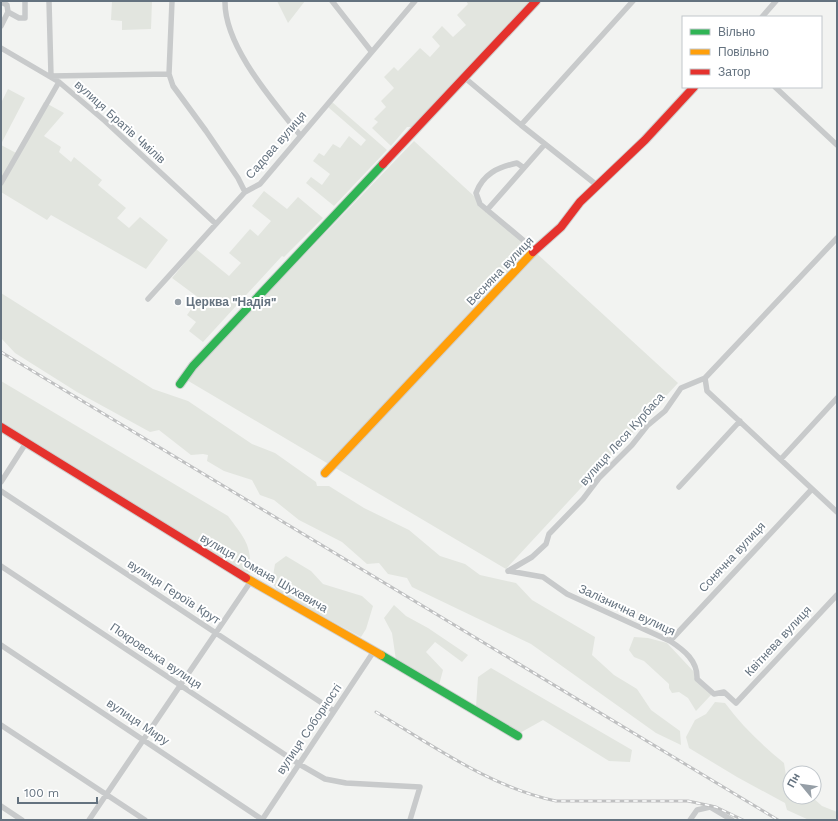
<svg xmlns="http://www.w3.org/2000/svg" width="838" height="821" viewBox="0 0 838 821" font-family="'Work Sans',sans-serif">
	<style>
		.green { fill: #e2e5df }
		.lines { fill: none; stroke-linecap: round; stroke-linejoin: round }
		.fast-casing { stroke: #cecfcf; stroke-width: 10 }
		.slow-casing { stroke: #cecfcf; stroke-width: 10 }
		.jam-casing { stroke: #cecfcf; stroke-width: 10 }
		.street { stroke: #c8cacb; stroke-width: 5.5 }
		.fast { stroke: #30b455; stroke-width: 8 }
		.slow { stroke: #ff9f0a; stroke-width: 8 }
		.jam { stroke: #e5322d; stroke-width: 8 }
		.rail-casing { stroke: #bfc0c1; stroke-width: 3 }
		.rail { stroke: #fff; stroke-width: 1.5; stroke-dasharray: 4.5; stroke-linecap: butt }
		.poi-dot { fill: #969fa7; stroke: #fff; stroke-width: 1.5 }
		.labels { text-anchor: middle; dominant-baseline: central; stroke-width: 4; stroke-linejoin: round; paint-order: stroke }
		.street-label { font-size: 12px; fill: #64727f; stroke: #fff }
		.poi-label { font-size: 12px; font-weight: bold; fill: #64727f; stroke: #fff; text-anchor: start }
	</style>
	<rect width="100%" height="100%" fill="#f2f3f1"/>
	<path class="green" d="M 112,1 L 152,1 L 151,29 L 122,30 L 122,21 L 111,20 Z
		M 277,1 L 305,1 L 288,23 Z
		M 466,1 L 530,1 L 412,127 L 407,127 L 391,146 L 372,128 L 378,122 L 374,119 L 386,107 L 381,101 L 394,88 L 384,77 L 394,67 L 398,71 L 420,48 L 430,57 L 440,46 L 432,37 L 442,26 L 453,37 L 466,25 L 457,15 L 468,4 Z
		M 8,89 L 25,98 L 1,144 L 1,103 Z
		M 44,102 L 64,113 L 44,136 L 61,147 L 59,152 L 71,162 L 74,157 L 102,180 L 98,185 L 126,208 L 117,218 L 129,228 L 140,217 L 168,240 L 146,269 L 51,215 L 47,220 L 1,192 L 1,145 L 16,153 Z
		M 332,102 L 387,150 L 334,206 L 306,183 L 311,177 L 322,185 L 330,174 L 313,161 L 319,153 L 324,156 L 333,144 L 340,148 L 349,136 L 361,146 L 366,140 L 328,107 Z
		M 414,141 L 678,383 L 506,569 L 185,379 Z
		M 264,191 L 287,209 L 298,197 L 323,218 L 284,257 L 282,256 L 203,342 L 189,331 L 196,322 L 187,315 L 199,298 L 172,278 L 196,249 L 229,276 L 241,263 L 229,253 L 250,229 L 258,236 L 271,221 L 252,206 Z
		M 1,293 L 153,389 L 188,401 L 252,444 L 275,453 L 316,482 L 317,486 L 329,486 L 364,508 L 409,530 L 440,556 L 465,564 L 480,575 L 516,583 L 532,600 L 595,637 L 592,655 L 614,675 L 637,689 L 651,710 L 680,731 L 681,745 L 656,733 L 531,644 L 412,587 L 407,578 L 388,574 L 379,563 L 367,564 L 342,542 L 299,520 L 274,500 L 260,495 L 252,480 L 224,471 L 207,461 L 208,455 L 203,454 L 191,455 L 159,430 L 150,432 L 77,392 L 15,353 L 1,338 Z
		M 1,381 L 228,516 C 244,538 252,544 250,573 L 240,570 L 1,424 Z
		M 286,556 L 311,571 L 323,584 L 362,596 L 373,606 L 366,629 L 361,637 L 278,592 L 272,582 L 275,564 Z
		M 394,605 L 406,616 L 428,628 L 468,655 L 462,662 L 435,642 L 426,652 L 443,670 L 439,685 L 396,660 L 392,633 L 384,618 Z
		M 634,637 L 648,638 L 667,643 L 710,689 L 711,695 L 696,711 L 688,698 L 679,692 L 672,693 L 669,688 L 669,684 L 644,661 L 634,657 L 629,650 Z
		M 491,668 L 632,750 L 630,762 L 609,761 L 543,720 L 518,734 L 476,707 L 478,677 Z
		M 715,702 L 725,703 C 742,726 762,745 784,763 L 787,782 L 790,784 L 790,797 L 812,797 L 822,806 L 837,812 L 837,820 L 809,820 L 787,810 L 785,803 L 737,777 L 689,748 L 686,737 L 695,720 L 706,714 Z"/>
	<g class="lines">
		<defs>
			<path id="fast" d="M 180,384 L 193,366 L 383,164
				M 381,655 L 518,736"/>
			<path id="slow" d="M 325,473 L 533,252
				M 246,578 L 381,655"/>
			<path id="jam" d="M 383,164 L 536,1
				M 533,252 L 561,227 L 580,202 L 645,140 L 694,87
				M 1,427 L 246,578"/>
		</defs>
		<use href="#fast" class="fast-casing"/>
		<use href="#slow" class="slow-casing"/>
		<use href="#jam" class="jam-casing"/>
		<path class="street" d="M 49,1 L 51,76 L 169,74
			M 172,1 L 169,74 L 173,86 L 206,131 L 238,178 L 245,192
			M 225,1 C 224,46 273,101 300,135
			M 332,1 L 371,51
			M 1,2 L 7,5 L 8,12 L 1,26
			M 8,12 L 19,18 L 25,18 L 25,1
			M 762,17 L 776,1
			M 1,48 L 59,82 L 105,121 L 216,224
			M 465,78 L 521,125 L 598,186
			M 775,87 L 837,145
			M 521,125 L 633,1
			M 524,168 L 517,163 C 498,167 483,174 476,193 L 480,204 L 535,250
			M 1,183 L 59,82
			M 487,210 L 545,144
			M 148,299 L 245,192 L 260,184 L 415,1
			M 705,378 L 707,391 L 837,512
			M 781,459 L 837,398
			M 1,482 L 26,443
			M 679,487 L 740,421
			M 1,491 L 334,711
			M 1,566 L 299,764 L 325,779 L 346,783 L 420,787 L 410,820
			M 508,571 L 532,557 L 546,544 L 549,534 L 583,499 L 599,478 L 632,445 L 647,426 L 665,411 L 681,388 L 705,378 L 837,238
			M 509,571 L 543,577 L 567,594 L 670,641 C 684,650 698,661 697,679 L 714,694 L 724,692 L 736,703 L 837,595
			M 670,641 L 812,489
			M 1,645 L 263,820
			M 1,725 L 145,820
			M 1,806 L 22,820
			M 89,820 L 251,581
			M 262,820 L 374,651
			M 690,820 L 697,810 L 710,807 L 732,820"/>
		<use href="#fast" class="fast"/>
		<use href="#slow" class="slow"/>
		<use href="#jam" class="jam"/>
		<defs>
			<path id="rail" d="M 1,352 L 778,820
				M 376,712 C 434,746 490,787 556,801 L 688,801 L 716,807 L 743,820"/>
		</defs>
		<use href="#rail" class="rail-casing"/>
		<use href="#rail" class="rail"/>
	</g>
	<circle class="poi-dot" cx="178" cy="302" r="4"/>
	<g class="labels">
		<g class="street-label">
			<text transform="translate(120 122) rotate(42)">вулиця Братів Чмілів</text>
			<text transform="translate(276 145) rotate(-49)">Садова вулиця</text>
			<text transform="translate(500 271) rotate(-46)">Весняна вулиця</text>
			<text transform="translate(622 439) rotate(-48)">вулиця Леся Курбаса</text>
			<text transform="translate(732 557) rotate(-47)">Сонячна вулиця</text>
			<text transform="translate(264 573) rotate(30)">вулиця Романа Шухевича</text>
			<text transform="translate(174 592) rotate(33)">вулиця Героїв Крут</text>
			<text transform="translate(627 610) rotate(25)">Залізнична вулиця</text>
			<text transform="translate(778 641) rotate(-47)">Квітнева вулиця</text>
			<text transform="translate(156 656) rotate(34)">Покровська вулиця</text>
			<text transform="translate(138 722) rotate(34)">вулиця Миру</text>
			<text transform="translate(309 729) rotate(-56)">вулиця Соборності</text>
		</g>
		<g class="poi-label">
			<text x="186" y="302">Церква "Надія"</text>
		</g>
	</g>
	<rect width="838" height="821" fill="none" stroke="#64727f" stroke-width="4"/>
	<rect x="682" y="16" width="140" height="72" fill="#ffffff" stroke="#c1c7cc"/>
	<rect x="690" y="29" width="20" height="6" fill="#30b455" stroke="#c1c7cc"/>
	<text x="718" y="36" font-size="12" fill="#64727f">Вільно</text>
	<rect x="690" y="49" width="20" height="6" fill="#ff9f0a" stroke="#c1c7cc"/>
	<text x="718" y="56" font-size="12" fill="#64727f">Повільно</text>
	<rect x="690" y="69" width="20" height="6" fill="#e5322d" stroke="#c1c7cc"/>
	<text x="718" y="76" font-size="12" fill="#64727f">Затор</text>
	<g transform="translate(802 785) rotate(299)"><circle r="19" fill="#ffffff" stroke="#c1c7cc"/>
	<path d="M0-3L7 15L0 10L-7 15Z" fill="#969fa7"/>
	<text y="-6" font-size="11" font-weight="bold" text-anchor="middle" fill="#64727f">Пн</text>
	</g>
	<path d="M18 797v6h79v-6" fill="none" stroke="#64727f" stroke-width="2"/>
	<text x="24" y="797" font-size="12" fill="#64727f" stroke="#ffffff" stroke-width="3" paint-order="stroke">100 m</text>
</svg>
